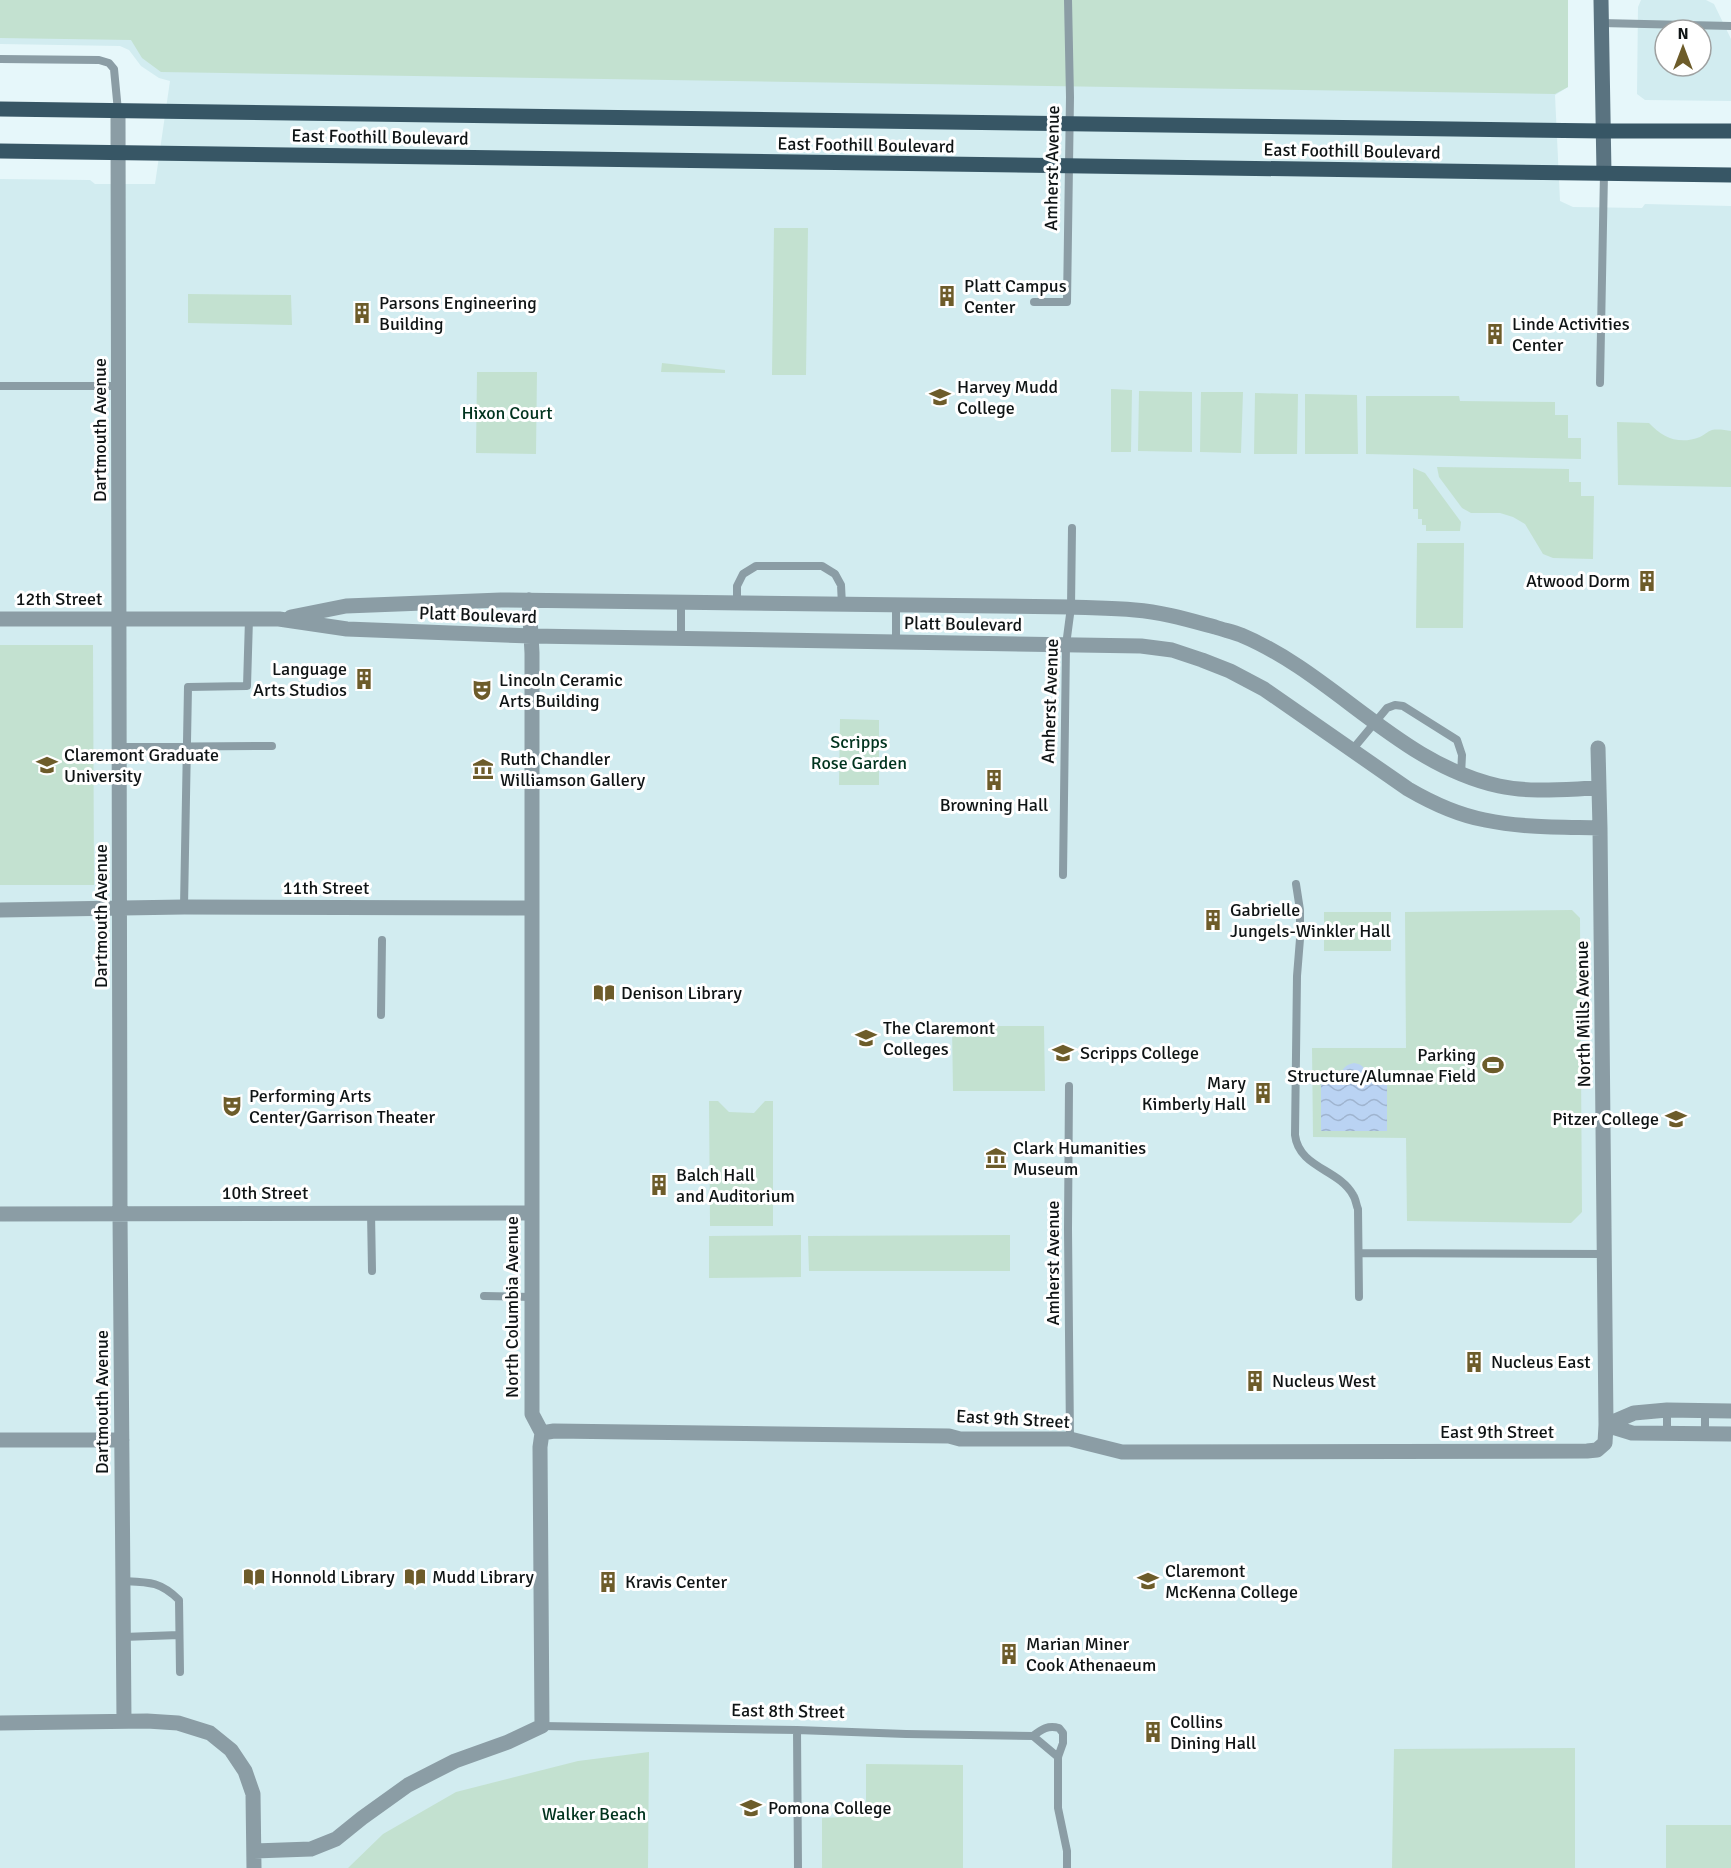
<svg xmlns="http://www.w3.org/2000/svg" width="1731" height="1868" viewBox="0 0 1731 1868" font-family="Signika,sans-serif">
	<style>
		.built { fill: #d2ecf0; fill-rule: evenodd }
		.green { fill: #c3e1d0 }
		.water { fill: url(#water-waves) }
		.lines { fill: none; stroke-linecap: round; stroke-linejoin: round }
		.lane { stroke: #8b9da5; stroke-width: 8 }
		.street { stroke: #8b9da5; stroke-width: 15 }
		.secondary { stroke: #5a7380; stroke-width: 15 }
		.primary { stroke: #375665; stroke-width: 15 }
		.labels { text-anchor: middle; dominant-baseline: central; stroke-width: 6; stroke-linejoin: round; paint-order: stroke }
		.street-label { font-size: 18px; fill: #0f1415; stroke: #fff }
		.poi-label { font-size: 18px; fill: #0f1415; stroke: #fff; text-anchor: start }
		.park-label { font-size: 18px; fill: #00331e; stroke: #fff }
	</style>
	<defs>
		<pattern id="water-waves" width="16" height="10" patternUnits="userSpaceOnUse" patternTransform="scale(1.5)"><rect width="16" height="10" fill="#bad3f3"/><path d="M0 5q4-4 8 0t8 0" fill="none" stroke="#9fb4cf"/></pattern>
	</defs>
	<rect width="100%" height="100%" fill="#e6f7fa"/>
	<path class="built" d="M 0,0 L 1568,0 L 1568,87 L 1555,95 L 1560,201 L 1573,207 L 1642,208 L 1645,204 L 1731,206 L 1731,1868 L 0,1868 L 0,179 L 90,180 L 95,184 L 155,184 L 170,81 L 159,78 L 141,66 L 129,50 L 120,46 L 0,44 Z
		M 1641,0 L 1706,0 L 1714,4 L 1731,39 L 1731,101 L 1645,100 L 1637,94 L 1638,7 ZM 1665,30 L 1701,30 L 1701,66 L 1665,66 Z"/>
	<path class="green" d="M 0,0 L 1568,0 L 1568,87 L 1555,94 L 161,72 L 142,58 L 131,40 L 0,38 Z
		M 774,228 L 808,228 L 806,375 L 772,375 Z
		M 188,294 L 291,295 L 292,325 L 188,323 Z
		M 662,363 L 725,370 L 725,373 L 661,372 Z
		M 477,372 L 537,372 L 536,454 L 476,453 Z
		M 1111,389 L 1132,390 L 1131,452 L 1111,452 Z
		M 1139,391 L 1192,392 L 1192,452 L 1138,451 Z
		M 1201,392 L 1243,392 L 1241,453 L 1200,452 Z
		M 1255,393 L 1298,394 L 1297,454 L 1254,454 Z
		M 1305,394 L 1357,395 L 1358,454 L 1305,454 Z
		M 1366,396 L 1459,396 L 1460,401 L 1555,402 L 1555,415 L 1568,415 L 1568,438 L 1581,438 L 1581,459 L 1366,454 Z
		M 1617,422 L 1649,423 C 1663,438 1679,445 1700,437 C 1704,435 1708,431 1712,430 C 1718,429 1725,430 1731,431 L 1731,487 L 1618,485 Z
		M 1437,467 L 1569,469 L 1569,482 L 1581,482 L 1581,496 L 1594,496 L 1593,559 L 1553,558 L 1543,554 L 1525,524 L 1513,517 L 1500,513 L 1471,513 L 1462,508 L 1439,477 Z
		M 1413,468 L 1425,473 L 1461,522 L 1460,531 L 1426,531 L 1426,525 L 1422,525 L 1422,519 L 1418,519 L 1418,509 L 1413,509 Z
		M 1417,543 L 1464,543 L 1463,628 L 1416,628 Z
		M 0,645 L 93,645 L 94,885 L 0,885 Z
		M 840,719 L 879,720 L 879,785 L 839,785 Z
		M 1572,910 L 1580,918 L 1582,1212 L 1571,1223 L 1407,1221 L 1406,1138 L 1313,1137 L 1312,1048 L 1406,1048 L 1405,912 Z
		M 1324,912 L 1391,912 L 1391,951 L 1324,951 Z
		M 952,1026 L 1044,1026 L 1045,1091 L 953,1091 Z
		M 709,1101 L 718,1101 L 729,1112 L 754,1113 L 765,1101 L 773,1101 L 773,1226 L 710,1226 Z
		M 801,1235 L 801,1277 L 709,1278 L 709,1236 Z
		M 1010,1235 L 1010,1271 L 809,1271 L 808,1236 Z
		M 1575,1748 L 1575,1868 L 1392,1868 L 1394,1749 Z
		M 649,1752 L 648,1868 L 348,1868 L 383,1834 L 456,1792 L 578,1761 Z
		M 866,1764 L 963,1765 L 963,1868 L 822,1868 L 822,1818 L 866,1816 Z
		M 1666,1825 L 1731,1825 L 1731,1868 L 1666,1868 Z"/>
	<path class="water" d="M 1354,1063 C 1364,1064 1367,1071 1368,1080 L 1387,1080 L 1387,1131 L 1321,1131 L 1321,1080 L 1340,1080 C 1341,1071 1343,1065 1354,1063 Z"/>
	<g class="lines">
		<path class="lane" d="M 1601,23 L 1731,26
			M 0,59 L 99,60 L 109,63 L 114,69 L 118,111
			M 1034,302 L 1067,302 L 1070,97 L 1068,0
			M 1600,383 L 1604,173
			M 0,386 L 119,386
			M 681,603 L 681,639
			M 737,604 L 737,586 L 743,574 L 756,566 L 822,566 L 835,574 L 841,585 L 842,605
			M 896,642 L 896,606
			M 120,747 L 272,746
			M 1352,750 L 1387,708 L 1395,705 L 1403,706 L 1457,740 L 1462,755 L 1461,775
			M 1063,875 L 1066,645 L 1071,607 L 1072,528
			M 1296,884 L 1300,910 L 1300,939 L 1297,976 L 1295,1135 C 1299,1168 1339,1169 1353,1195 C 1356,1199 1356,1205 1358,1209 L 1359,1297
			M 184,907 L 188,687 L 247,686 L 249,619
			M 381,1015 L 382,940
			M 1069,1086 L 1068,1229 L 1070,1439
			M 371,1212 L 372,1271
			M 1359,1253 L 1605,1254
			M 484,1296 L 532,1297
			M 1667,1410 L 1667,1434
			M 1705,1410 L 1705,1434
			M 122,1581 C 148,1582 160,1581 179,1600 L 180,1672
			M 123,1637 L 179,1635
			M 542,1726 L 797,1730 L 906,1734 L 1033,1736
			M 797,1730 L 798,1868
			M 1033,1736 C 1042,1729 1048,1725 1059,1728 L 1063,1733 L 1063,1743 L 1058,1757 L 1058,1808 L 1067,1851 L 1067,1868
			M 1033,1736 L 1058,1757"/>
		<path class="street" d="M 118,111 L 120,1214 L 124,1721
			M 291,617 L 346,606 L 501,600 L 1071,607 C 1093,608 1114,608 1135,610 C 1162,612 1189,620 1215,627 C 1224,630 1233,632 1241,635 C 1334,674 1399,764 1499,786 C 1531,793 1566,789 1599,788
			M 0,619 L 279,619 L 347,629 L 531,636 L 1141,646 L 1172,650 L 1202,660 L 1230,671 L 1264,689 L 1408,789 C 1432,803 1458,815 1485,820 C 1523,828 1562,827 1600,828
			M 0,910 L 184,907 L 531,908
			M 0,1214 L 531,1213
			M 1606,1425 L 1634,1413 L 1667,1410 L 1731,1411
			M 1606,1425 L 1632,1433 L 1731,1434
			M 542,1433 L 554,1431 L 949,1436 L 960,1439 L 1070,1439 L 1122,1452 L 1587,1451 L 1597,1450 L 1605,1443 L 1606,1425 L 1600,828 L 1598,748
			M 0,1440 L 122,1440
			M 0,1723 L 147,1721 L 178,1723 L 210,1733 L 231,1750 L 245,1771 L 253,1794 L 254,1868
			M 254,1851 L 311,1849 L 336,1839 L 362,1818 L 408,1785 L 455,1761 L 508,1742 L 542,1726 L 540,1447 L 542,1433 L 532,1414 L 532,653 L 529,600"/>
		<path class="secondary" d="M 1601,0 L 1604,173"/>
		<path class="primary" d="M 0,109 L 1603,131 L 1731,131
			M 0,151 L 1731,175"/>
	</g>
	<defs>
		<symbol id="building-bare" viewBox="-9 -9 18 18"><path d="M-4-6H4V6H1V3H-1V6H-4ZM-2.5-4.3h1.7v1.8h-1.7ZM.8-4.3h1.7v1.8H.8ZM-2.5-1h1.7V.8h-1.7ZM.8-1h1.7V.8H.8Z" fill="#6d5c2a" stroke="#fff" stroke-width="2.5" paint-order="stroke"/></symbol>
		<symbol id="university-bare" viewBox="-9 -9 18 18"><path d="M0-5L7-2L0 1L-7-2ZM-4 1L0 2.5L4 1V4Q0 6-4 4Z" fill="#6d5c2a" stroke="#fff" stroke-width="2.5" paint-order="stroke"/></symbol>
		<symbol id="theatre-bare" viewBox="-9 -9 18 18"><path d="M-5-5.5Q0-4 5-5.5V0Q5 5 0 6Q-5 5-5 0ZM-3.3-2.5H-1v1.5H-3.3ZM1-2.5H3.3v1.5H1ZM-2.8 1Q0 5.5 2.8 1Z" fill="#6d5c2a" stroke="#fff" stroke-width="2.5" paint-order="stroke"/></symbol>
		<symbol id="museum-bare" viewBox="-9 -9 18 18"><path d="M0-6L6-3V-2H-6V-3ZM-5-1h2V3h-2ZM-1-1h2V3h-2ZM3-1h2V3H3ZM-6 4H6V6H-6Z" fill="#6d5c2a" stroke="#fff" stroke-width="2.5" paint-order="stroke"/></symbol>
		<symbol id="library-bare" viewBox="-9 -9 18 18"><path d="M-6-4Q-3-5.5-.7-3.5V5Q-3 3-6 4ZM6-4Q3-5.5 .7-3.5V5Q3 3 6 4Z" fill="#6d5c2a" stroke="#fff" stroke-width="2.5" paint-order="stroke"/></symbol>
		<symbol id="stadium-bare" viewBox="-9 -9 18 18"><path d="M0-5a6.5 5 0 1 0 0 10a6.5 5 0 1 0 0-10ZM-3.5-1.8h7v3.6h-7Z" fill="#6d5c2a" stroke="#fff" stroke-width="2.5" paint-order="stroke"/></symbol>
	</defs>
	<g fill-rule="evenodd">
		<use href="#building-bare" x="932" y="281" width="30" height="30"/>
		<use href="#building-bare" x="347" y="298" width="30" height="30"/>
		<use href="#building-bare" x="1480" y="319" width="30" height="30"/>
		<use href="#university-bare" x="925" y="382" width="30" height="30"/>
		<use href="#building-bare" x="1632" y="566" width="30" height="30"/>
		<use href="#building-bare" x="349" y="664" width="30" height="30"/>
		<use href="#theatre-bare" x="467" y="675" width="30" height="30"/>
		<use href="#university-bare" x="32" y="750" width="30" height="30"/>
		<use href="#museum-bare" x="468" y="754" width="30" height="30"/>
		<use href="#building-bare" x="979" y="765" width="30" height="30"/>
		<use href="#building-bare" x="1198" y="905" width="30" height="30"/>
		<use href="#library-bare" x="589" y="978" width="30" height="30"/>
		<use href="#university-bare" x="851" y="1023" width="30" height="30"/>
		<use href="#university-bare" x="1048" y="1038" width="30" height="30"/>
		<use href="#stadium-bare" x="1478" y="1050" width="30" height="30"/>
		<use href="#building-bare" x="1248" y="1078" width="30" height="30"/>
		<use href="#theatre-bare" x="217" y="1091" width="30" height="30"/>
		<use href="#university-bare" x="1661" y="1104" width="30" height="30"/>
		<use href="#museum-bare" x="981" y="1143" width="30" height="30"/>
		<use href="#building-bare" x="644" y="1170" width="30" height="30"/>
		<use href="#building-bare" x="1459" y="1347" width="30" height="30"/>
		<use href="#building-bare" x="1240" y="1366" width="30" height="30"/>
		<use href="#library-bare" x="239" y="1562" width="30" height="30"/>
		<use href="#library-bare" x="400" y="1562" width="30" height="30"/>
		<use href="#university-bare" x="1133" y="1566" width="30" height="30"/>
		<use href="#building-bare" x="593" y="1567" width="30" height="30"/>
		<use href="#building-bare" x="994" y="1639" width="30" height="30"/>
		<use href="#building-bare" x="1138" y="1717" width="30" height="30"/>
		<use href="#university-bare" x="736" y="1793" width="30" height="30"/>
	</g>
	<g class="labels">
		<g class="street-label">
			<text transform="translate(380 137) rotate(1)">East Foothill Boulevard</text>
			<text transform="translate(866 145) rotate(1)">East Foothill Boulevard</text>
			<text transform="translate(1352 151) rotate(1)">East Foothill Boulevard</text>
			<text transform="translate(1052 168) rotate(-89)">Amherst Avenue</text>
			<text transform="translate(100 430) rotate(-90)">Dartmouth Avenue</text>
			<text x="59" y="599">12th Street</text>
			<text transform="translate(478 615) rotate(2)">Platt Boulevard</text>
			<text transform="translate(963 624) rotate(1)">Platt Boulevard</text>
			<text transform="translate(1050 701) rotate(-88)">Amherst Avenue</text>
			<text x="326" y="888">11th Street</text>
			<text transform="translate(101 916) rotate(-90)">Dartmouth Avenue</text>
			<text transform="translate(1583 1014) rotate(-91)">North Mills Avenue</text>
			<text x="265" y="1193">10th Street</text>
			<text transform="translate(1053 1263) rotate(-90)">Amherst Avenue</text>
			<text transform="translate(512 1307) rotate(-90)">North Columbia Avenue</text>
			<text transform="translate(102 1402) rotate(-90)">Dartmouth Avenue</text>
			<text transform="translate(1013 1419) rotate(3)">East 9th Street</text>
			<text x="1497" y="1432">East 9th Street</text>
			<text transform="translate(788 1711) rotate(1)">East 8th Street</text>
		</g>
		<g class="poi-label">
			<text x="964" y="286">Platt Campus<tspan x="964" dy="21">Center</tspan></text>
			<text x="379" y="303">Parsons Engineering<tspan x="379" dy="21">Building</tspan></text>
			<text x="1512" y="324">Linde Activities<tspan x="1512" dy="21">Center</tspan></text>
			<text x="957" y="387">Harvey Mudd<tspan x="957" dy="21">College</tspan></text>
			<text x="1630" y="581" text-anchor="end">Atwood Dorm</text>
			<text x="347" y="669" text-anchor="end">Language<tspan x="347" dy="21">Arts Studios</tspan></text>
			<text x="499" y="680">Lincoln Ceramic<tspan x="499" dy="21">Arts Building</tspan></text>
			<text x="64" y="755">Claremont Graduate<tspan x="64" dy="21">University</tspan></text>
			<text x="500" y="759">Ruth Chandler<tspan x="500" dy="21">Williamson Gallery</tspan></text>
			<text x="994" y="805" text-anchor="middle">Browning Hall</text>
			<text x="1230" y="910">Gabrielle<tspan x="1230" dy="21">Jungels-Winkler Hall</tspan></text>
			<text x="621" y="993">Denison Library</text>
			<text x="883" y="1028">The Claremont<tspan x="883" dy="21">Colleges</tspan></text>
			<text x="1080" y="1053">Scripps College</text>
			<text x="1476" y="1055" text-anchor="end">Parking<tspan x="1476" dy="21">Structure/Alumnae Field</tspan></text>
			<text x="1246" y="1083" text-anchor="end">Mary<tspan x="1246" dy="21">Kimberly Hall</tspan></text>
			<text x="249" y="1096">Performing Arts<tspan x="249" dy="21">Center/Garrison Theater</tspan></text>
			<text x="1659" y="1119" text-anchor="end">Pitzer College</text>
			<text x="1013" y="1148">Clark Humanities<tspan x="1013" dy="21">Museum</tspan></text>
			<text x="676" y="1175">Balch Hall<tspan x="676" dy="21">and Auditorium</tspan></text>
			<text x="1491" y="1362">Nucleus East</text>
			<text x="1272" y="1381">Nucleus West</text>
			<text x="1165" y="1571">Claremont<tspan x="1165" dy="21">McKenna College</tspan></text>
			<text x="271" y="1577">Honnold Library</text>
			<text x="432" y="1577">Mudd Library</text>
			<text x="625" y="1582">Kravis Center</text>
			<text x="1026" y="1644">Marian Miner<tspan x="1026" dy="21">Cook Athenaeum</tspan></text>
			<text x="1170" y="1722">Collins<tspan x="1170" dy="21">Dining Hall</tspan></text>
			<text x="768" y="1808">Pomona College</text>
		</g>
		<g class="park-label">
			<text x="507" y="413">Hixon Court</text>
			<text x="859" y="742">Scripps<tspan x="859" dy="21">Rose Garden</tspan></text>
			<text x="594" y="1814">Walker Beach</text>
		</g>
	</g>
	<g transform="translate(1683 48)"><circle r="28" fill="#ffffff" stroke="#9fa1a1" stroke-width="1.5"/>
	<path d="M0-4.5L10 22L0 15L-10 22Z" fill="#6d5c2a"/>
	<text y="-9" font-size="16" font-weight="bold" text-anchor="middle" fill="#0f1415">N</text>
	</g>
</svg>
